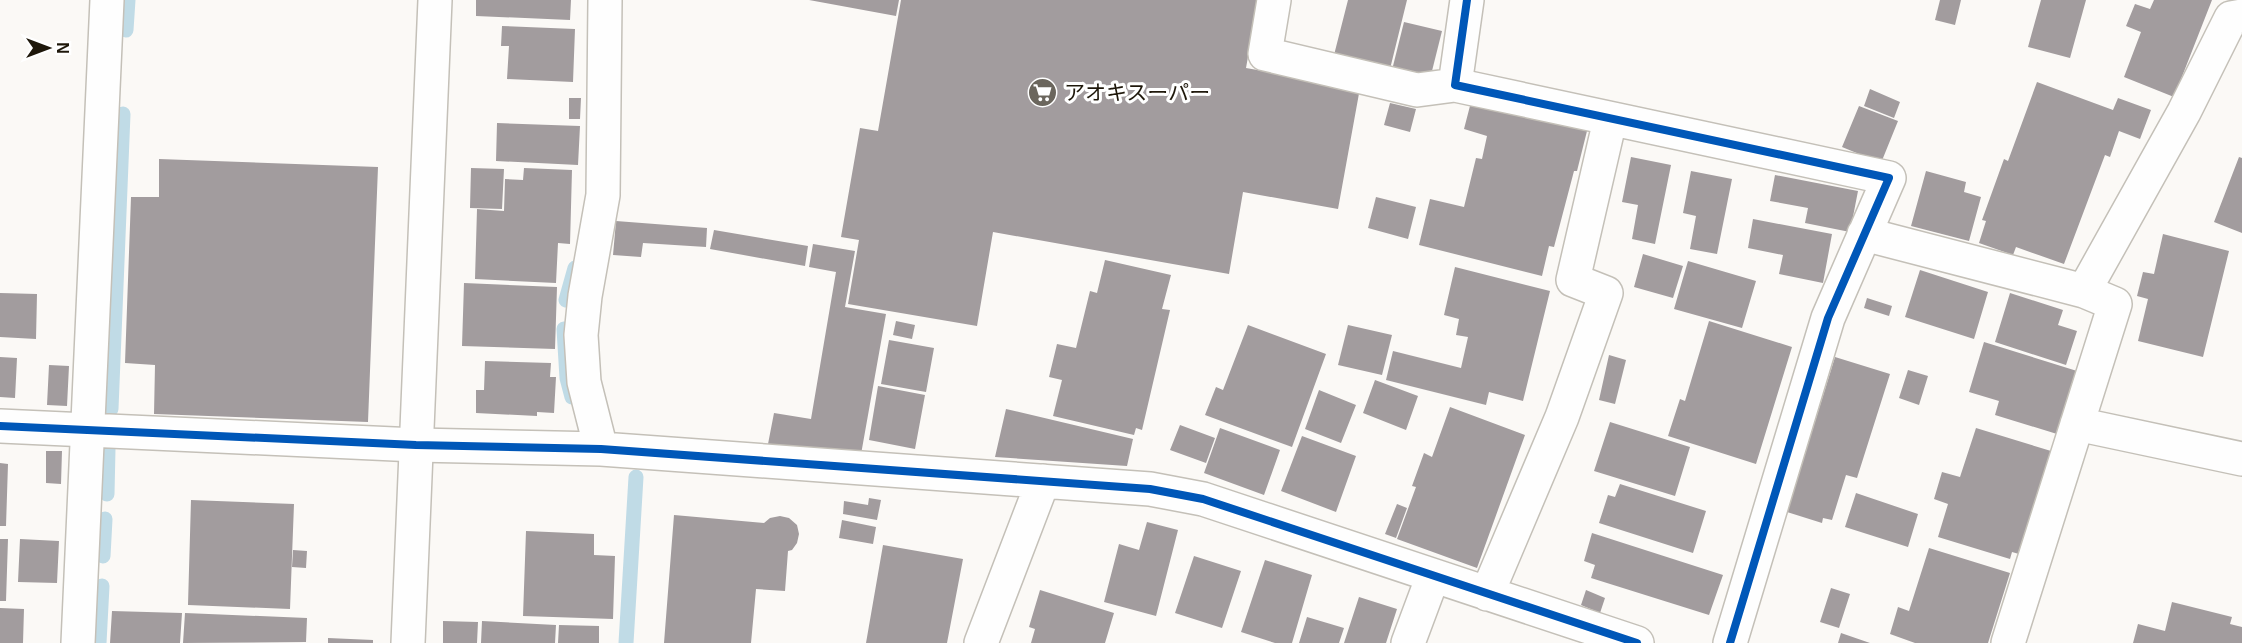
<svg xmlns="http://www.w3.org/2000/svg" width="2242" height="643" viewBox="0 0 2242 643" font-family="Helvetica,'Noto Sans JP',sans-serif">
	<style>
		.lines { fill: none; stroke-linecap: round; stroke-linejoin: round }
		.stream { stroke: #c0dbe6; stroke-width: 15 }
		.building { fill: #a29c9e }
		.street-casing { stroke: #c4c0b8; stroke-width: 36 }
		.secondary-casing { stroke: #c4c0b8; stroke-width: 36 }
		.street { stroke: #fefefe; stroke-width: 33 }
		.secondary { stroke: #fefefe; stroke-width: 33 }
		.cycleway-casing { stroke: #fff; stroke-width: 11 }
		.cycleway { stroke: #0057b8; stroke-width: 8 }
		.labels { text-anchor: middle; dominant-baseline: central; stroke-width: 6; stroke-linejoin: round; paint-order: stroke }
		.poi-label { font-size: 21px; fill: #1e170a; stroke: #fff; text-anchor: start }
	</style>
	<rect width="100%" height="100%" fill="#fbf9f6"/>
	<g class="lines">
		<path class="stream" d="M 126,30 L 128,0
			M 566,300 L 575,268
			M 564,329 L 567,378 L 572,397
			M 111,409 L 123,114
			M 107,494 L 108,449
			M 103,556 L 105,519
			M 99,643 L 102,586
			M 626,643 L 636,477"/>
	</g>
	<path class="building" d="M 476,0 L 571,0 L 570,20 L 476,16 Z
		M 809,0 L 899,0 L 896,16 Z
		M 901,0 L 1258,0 L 1246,68 L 1360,88 L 1338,209 L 1243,192 L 1229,274 L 993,232 L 977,326 L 848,304 L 859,240 L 841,237 L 860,128 L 878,131 Z
		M 1348,0 L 1407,0 L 1390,69 L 1334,55 Z
		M 1940,0 L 1961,0 L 1955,25 L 1935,20 Z
		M 2041,0 L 2086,0 L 2070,58 L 2028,47 Z
		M 2154,0 L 2212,0 L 2174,97 L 2124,77 L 2141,32 L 2126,26 L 2135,4 L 2150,9 Z
		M 1404,22 L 1442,31 L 1430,79 L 1392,70 Z
		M 502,26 L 575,29 L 573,82 L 507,79 L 509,46 L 501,46 Z
		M 2037,82 L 2113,110 L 2118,98 L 2151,110 L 2140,139 L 2119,131 L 2110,157 L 2105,155 L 2064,264 L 2016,247 L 2013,255 L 1979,243 L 1986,221 L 1982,220 L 2004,159 L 2008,161 Z
		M 1870,89 L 1900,102 L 1894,118 L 1864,106 Z
		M 569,98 L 581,98 L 580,119 L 569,119 Z
		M 1471,102 L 1587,131 L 1577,171 L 1574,171 L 1554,247 L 1549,246 L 1542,276 L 1419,245 L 1430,199 L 1464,207 L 1476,158 L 1482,159 L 1487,136 L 1464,129 Z
		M 1390,103 L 1416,109 L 1410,132 L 1384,125 Z
		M 1859,106 L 1898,121 L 1881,163 L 1842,147 Z
		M 497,123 L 580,126 L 578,165 L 496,161 Z
		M 1631,157 L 1671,165 L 1655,244 L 1632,239 L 1638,205 L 1622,202 Z
		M 2239,157 L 2242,158 L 2242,233 L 2214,222 Z
		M 159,159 L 378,167 L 368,422 L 154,414 L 155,365 L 125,363 L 131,197 L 159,197 Z
		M 471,168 L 504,169 L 502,209 L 470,208 Z
		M 524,168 L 572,170 L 570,244 L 558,243 L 556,283 L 475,279 L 477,209 L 504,211 L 505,179 L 523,180 Z
		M 1691,171 L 1732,179 L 1717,254 L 1690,249 L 1696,216 L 1683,213 Z
		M 1926,171 L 1966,182 L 1964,192 L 1981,197 L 1969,241 L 1911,226 Z
		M 1775,175 L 1858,191 L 1850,232 L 1805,223 L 1808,208 L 1770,201 Z
		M 1376,197 L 1416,207 L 1408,239 L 1368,228 Z
		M 1753,219 L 1832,234 L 1823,283 L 1779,274 L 1783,255 L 1748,248 Z
		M 616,221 L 707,228 L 706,247 L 643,243 L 641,257 L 613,255 Z
		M 714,230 L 808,246 L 805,266 L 710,249 Z
		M 2163,234 L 2229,251 L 2203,357 L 2138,341 L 2148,299 L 2137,296 L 2143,272 L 2154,274 Z
		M 813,244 L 855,251 L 845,307 L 886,314 L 860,460 L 768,444 L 774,413 L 811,419 L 836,272 L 809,267 Z
		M 1643,254 L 1683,266 L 1673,298 L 1634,287 Z
		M 1105,260 L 1171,275 L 1162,309 L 1170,310 L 1142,430 L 1136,428 L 1134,435 L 1053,416 L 1062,380 L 1049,377 L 1057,344 L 1076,348 L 1090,291 L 1097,293 Z
		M 1688,261 L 1756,281 L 1742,328 L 1674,309 Z
		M 1455,267 L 1550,291 L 1523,401 L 1489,392 L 1486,405 L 1386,380 L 1393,351 L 1461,368 L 1468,337 L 1456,335 L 1459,319 L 1444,315 Z
		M 1920,270 L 1988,292 L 1974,339 L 1905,317 Z
		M 464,283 L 557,287 L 555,349 L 462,346 Z
		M 0,293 L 37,294 L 36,339 L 0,337 Z
		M 2010,293 L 2063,310 L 2058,325 L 2077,331 L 2066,365 L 1995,342 Z
		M 1867,298 L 1892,306 L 1889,316 L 1864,308 Z
		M 896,321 L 915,325 L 912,339 L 893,335 Z
		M 1709,321 L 1792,347 L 1756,464 L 1668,436 L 1680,399 L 1685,401 Z
		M 1248,325 L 1326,354 L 1292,447 L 1205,415 L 1216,387 L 1223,390 Z
		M 1348,325 L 1392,335 L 1382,375 L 1338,365 Z
		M 889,340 L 934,348 L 926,392 L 881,384 Z
		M 1984,342 L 2077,371 L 2057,434 L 1995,415 L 1999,401 L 1969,392 Z
		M 1609,355 L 1626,360 L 1615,404 L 1599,400 Z
		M 0,357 L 17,358 L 15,398 L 0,397 Z
		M 1835,357 L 1890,374 L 1857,478 L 1846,475 L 1832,520 L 1823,518 L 1822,523 L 1787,512 Z
		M 485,361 L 551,363 L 550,377 L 556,377 L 554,413 L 537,412 L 537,416 L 476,413 L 476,390 L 484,390 Z
		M 49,365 L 69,366 L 67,406 L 47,405 Z
		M 1908,370 L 1928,376 L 1919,405 L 1899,398 Z
		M 1375,380 L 1418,396 L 1406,430 L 1363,413 Z
		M 878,386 L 925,395 L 915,449 L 869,440 Z
		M 1319,390 L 1356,405 L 1341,443 L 1305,429 Z
		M 1450,407 L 1525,435 L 1477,568 L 1397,539 L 1416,487 L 1412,486 L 1424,453 L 1432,457 Z
		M 1006,409 L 1133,439 L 1127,466 L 995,457 Z
		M 1610,422 L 1690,447 L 1675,496 L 1594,471 Z
		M 1180,425 L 1215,438 L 1206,463 L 1170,450 Z
		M 1220,428 L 1280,450 L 1264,495 L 1204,473 Z
		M 1976,428 L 2051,451 L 2019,554 L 2012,552 L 2010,559 L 1938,537 L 1948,504 L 1934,499 L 1942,472 L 1960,477 Z
		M 1302,436 L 1356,456 L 1336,512 L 1281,491 Z
		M 46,451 L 62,451 L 61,484 L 46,483 Z
		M 0,463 L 8,464 L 6,526 L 0,526 Z
		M 1620,484 L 1706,511 L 1693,553 L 1599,523 L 1608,495 L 1615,497 Z
		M 1856,493 L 1918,514 L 1908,547 L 1845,527 Z
		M 869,498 L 881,500 L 877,520 L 843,514 L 844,501 L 868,505 Z
		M 191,500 L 294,504 L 290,609 L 188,605 Z
		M 1397,504 L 1407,508 L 1396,538 L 1385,534 Z
		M 674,515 L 764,523 L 770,518 L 780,516 L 789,518 L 797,525 L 799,534 L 797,543 L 792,550 L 788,551 L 785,591 L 756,589 L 751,643 L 664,643 Z
		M 842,520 L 876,527 L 873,544 L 839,538 Z
		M 1147,522 L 1178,530 L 1156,616 L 1104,602 L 1119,544 L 1139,550 Z
		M 526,531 L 594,534 L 594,555 L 615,556 L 613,619 L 523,616 Z
		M 1592,533 L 1723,575 L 1709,615 L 1591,578 L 1595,565 L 1584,561 Z
		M 0,539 L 8,539 L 6,601 L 0,601 Z
		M 20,539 L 59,541 L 57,583 L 18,582 Z
		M 883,545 L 963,559 L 947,643 L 866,643 Z
		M 1929,548 L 2010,573 L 1988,643 L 1915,643 L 1890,634 L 1898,607 L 1909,611 Z
		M 293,550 L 307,551 L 306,568 L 292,567 Z
		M 1194,556 L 1241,571 L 1222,628 L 1175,613 Z
		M 1265,560 L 1312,575 L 1292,643 L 1275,643 L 1241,632 Z
		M 1831,588 L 1850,594 L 1839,628 L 1820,622 Z
		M 1040,590 L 1114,613 L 1105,643 L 1031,643 L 1035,629 L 1029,627 Z
		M 1586,590 L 1605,598 L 1600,613 L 1581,605 Z
		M 1359,597 L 1397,609 L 1386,643 L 1344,643 Z
		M 2172,602 L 2232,617 L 2230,624 L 2242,627 L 2242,643 L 2133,643 L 2138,624 L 2165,631 Z
		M 0,608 L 24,609 L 23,643 L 0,643 Z
		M 112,611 L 182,613 L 180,643 L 110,643 Z
		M 185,613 L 307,618 L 306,642 L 183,643 Z
		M 1307,617 L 1344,628 L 1339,643 L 1299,643 Z
		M 443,621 L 478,622 L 477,643 L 443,643 Z
		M 482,621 L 556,625 L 555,643 L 481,643 Z
		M 559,625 L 599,626 L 599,643 L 558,643 Z
		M 1841,633 L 1870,643 L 1838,643 Z
		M 328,638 L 373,640 L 373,643 L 328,643 Z"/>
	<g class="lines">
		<defs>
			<path id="street" d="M 1274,0 L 1265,54 L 1417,90 L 1455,85
				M 1467,0 L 1455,85 L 1889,178 L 1828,318 L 1730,643
				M 1864,234 L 2084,291 L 2115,304 L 2008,643
				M 2084,291 L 2184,112 L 2231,18 L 2242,16
				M 2077,424 L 2242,459
				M 0,426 L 416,445 L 601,449 L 1150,489 L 1203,499 L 1637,643
				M 601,449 L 584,382 L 581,335 L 585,296 L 603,195 L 605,0
				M 1487,594 L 1562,417 L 1606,293 L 1573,280 L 1610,120
				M 78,643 L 107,0
				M 981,643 L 1043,481
				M 1408,643 L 1433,576"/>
			<path id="secondary" d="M 408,643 L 435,0"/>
		</defs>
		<use href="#street" class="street-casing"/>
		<use href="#secondary" class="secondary-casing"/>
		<use href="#street" class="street"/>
		<use href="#secondary" class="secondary"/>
		<defs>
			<path id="cycleway" d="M 1467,0 L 1455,85 L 1889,178 L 1828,318 L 1730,643
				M 0,426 L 416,445 L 601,449 L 1150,489 L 1203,499 L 1637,643"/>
		</defs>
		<use href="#cycleway" class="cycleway-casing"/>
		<use href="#cycleway" class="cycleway"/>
	</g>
	<defs>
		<symbol id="supermarket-disc" viewBox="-11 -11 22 22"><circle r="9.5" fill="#6b665d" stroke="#fff"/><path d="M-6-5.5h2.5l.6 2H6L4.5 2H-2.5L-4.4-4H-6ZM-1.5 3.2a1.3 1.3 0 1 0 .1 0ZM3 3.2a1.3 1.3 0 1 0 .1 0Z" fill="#fff"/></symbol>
	</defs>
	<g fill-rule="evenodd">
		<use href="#supermarket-disc" x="1026" y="76" width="33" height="33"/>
	</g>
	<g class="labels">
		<g class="poi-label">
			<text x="1064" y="92">アオキスーパー</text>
		</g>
	</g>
	<g transform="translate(48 48) rotate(90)" stroke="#ffffff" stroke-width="4.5" paint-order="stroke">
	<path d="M0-4.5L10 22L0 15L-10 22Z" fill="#1e170a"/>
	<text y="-9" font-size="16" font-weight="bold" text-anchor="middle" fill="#1e170a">N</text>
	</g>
</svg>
